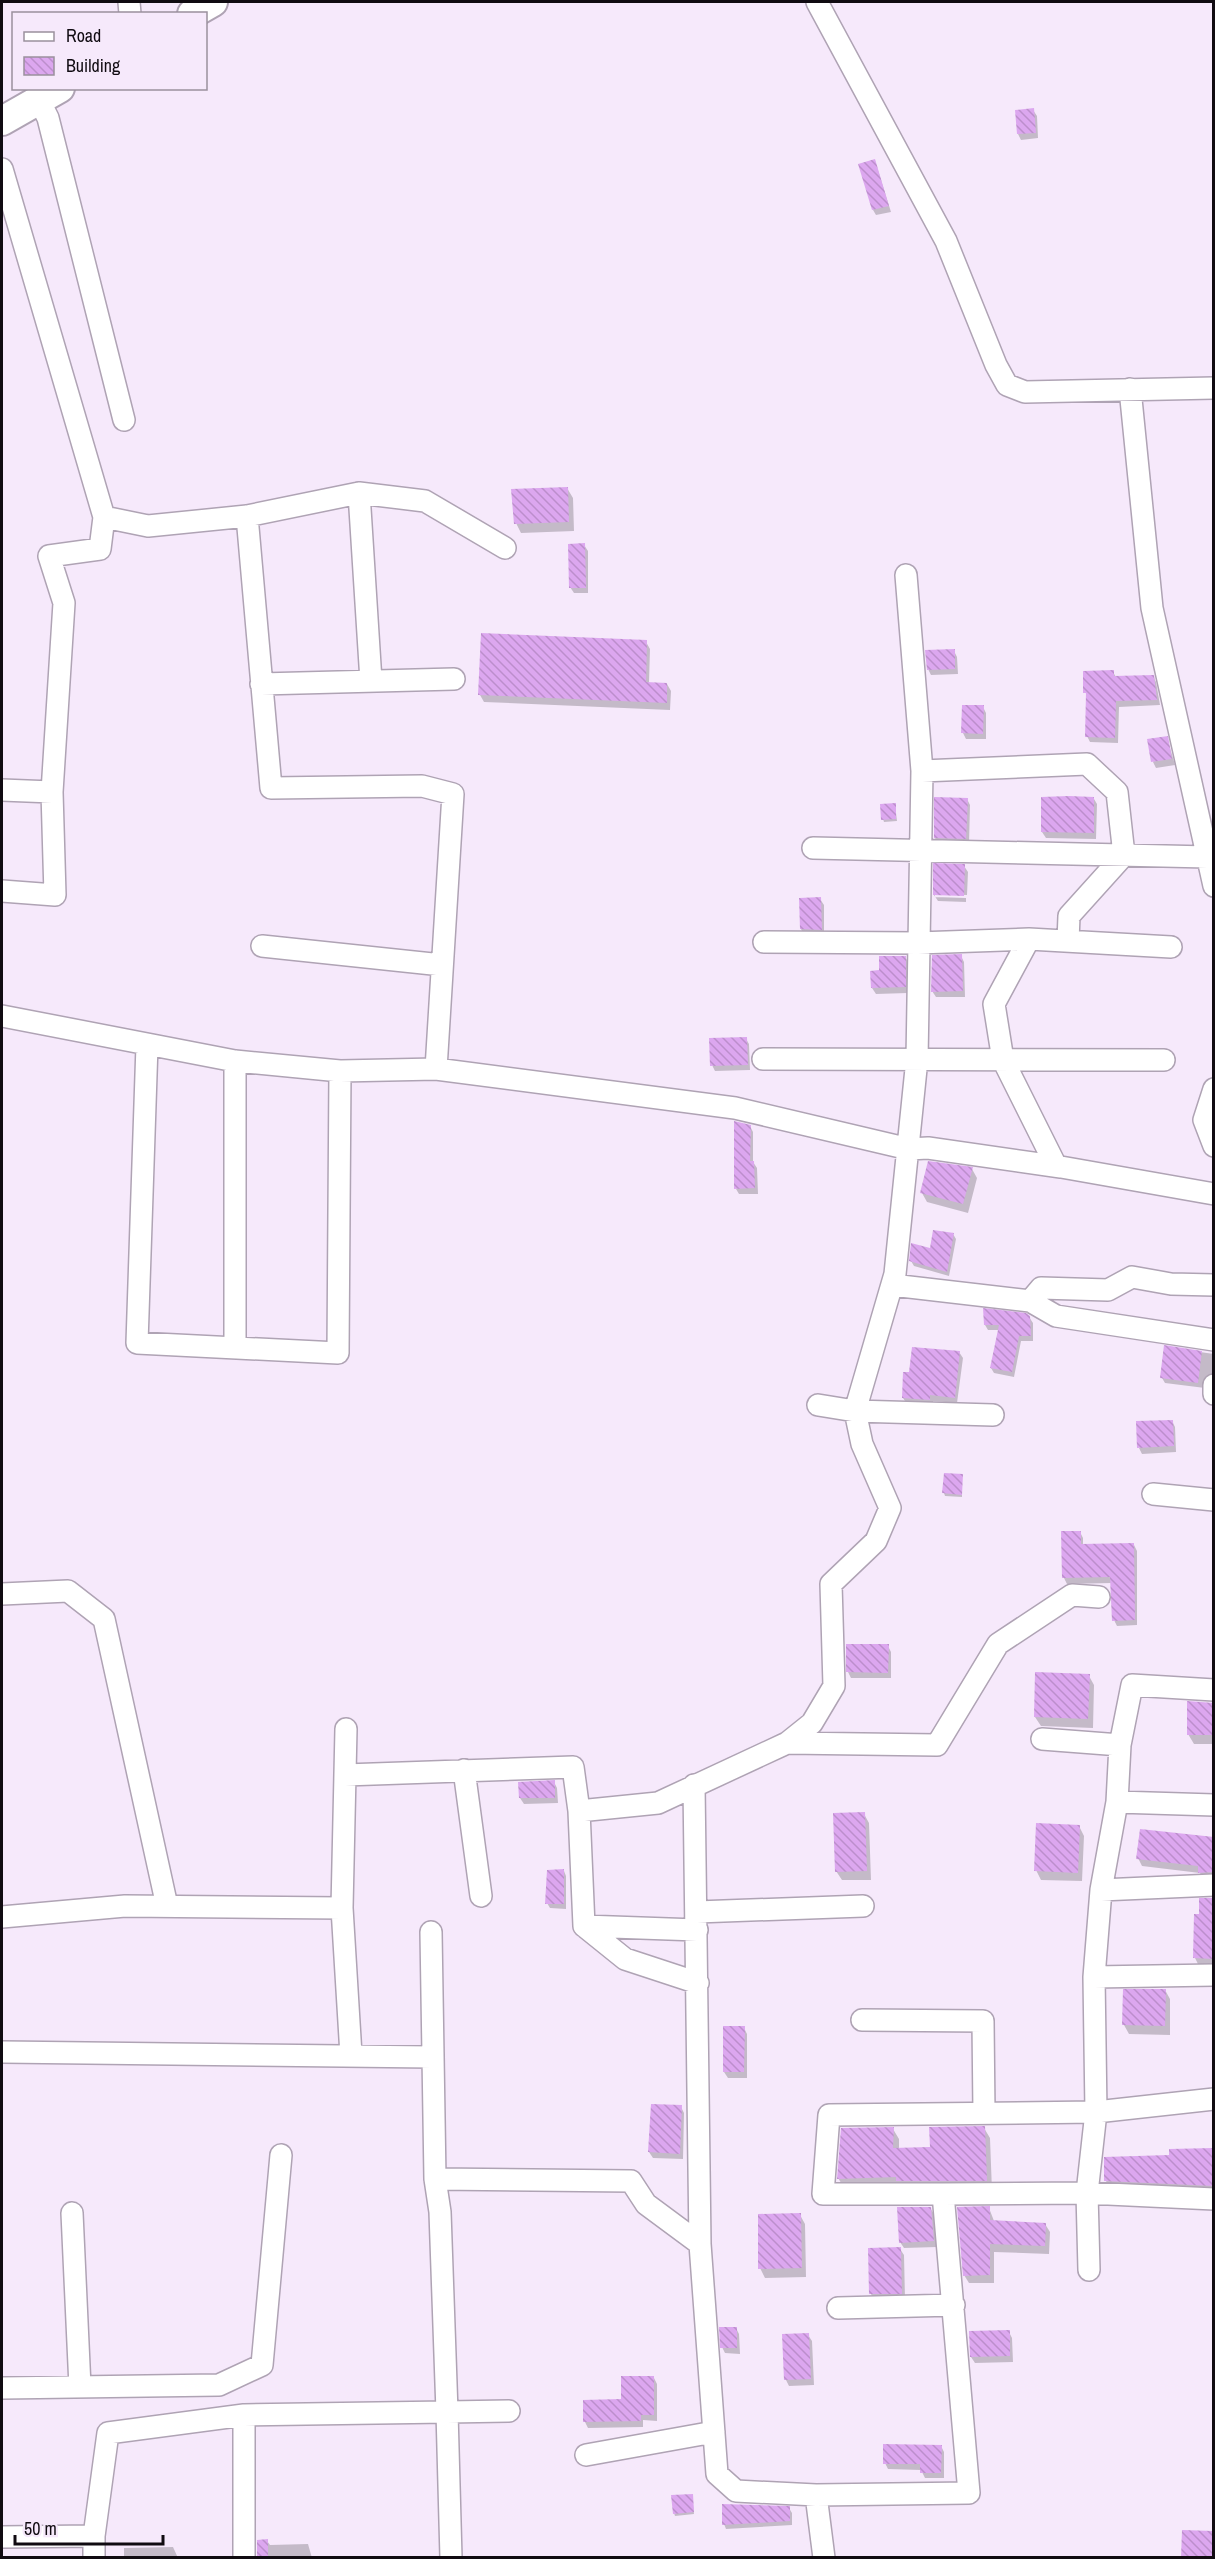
<svg xmlns="http://www.w3.org/2000/svg" width="1215" height="2559" viewBox="0 0 1215 2559" font-family="'Archivo Narrow',sans-serif">
	<style>
		.shadow { fill: #0003 }
		.building { fill: url(#building-back-hatch) }
		.lines { fill: none; stroke-linecap: round; stroke-linejoin: round }
		.minor-casing { stroke: #afa3b4; stroke-width: 24 }
		.secondary-casing { stroke: #afa3b4; stroke-width: 32 }
		.minor { stroke: #fff; stroke-width: 21 }
		.secondary { stroke: #fff; stroke-width: 28 }
	</style>
	<defs>
		<pattern id="building-back-hatch" width="6" height="6" patternUnits="userSpaceOnUse" patternTransform="scale(1.5)"><rect width="6" height="6" fill="#dca7ef"/><path d="M-1 5l2 2M0 0l6 6M5-1l2 2" fill="none" stroke="#bc8ecc"/></pattern>
	</defs>
	<rect width="100%" height="100%" fill="#f6e9fb"/>
	<path class="shadow" d="M 1033,110 L 1037,116 L 1038,138 L 1021,140 L 1018,134 Z
		M 875,161 L 891,212 L 876,215 L 873,210 Z
		M 567,488 L 573,498 L 574,531 L 521,533 L 516,523 Z
		M 584,545 L 588,551 L 588,593 L 574,593 L 570,587 Z
		M 646,642 L 650,649 L 649,683 L 667,684 L 671,691 L 670,710 L 484,702 L 480,695 Z
		M 954,651 L 957,657 L 958,674 L 931,675 L 928,669 Z
		M 1113,672 L 1116,677 L 1153,676 L 1156,682 L 1160,705 L 1119,707 L 1118,743 L 1090,742 L 1087,736 L 1088,697 L 1085,692 Z
		M 983,707 L 986,713 L 986,739 L 966,739 L 963,733 Z
		M 1167,738 L 1175,765 L 1156,768 L 1153,762 Z
		M 967,799 L 970,805 L 969,844 L 939,844 L 935,838 Z
		M 1094,799 L 1097,804 L 1096,839 L 1046,838 L 1042,832 Z
		M 895,805 L 897,821 L 884,822 L 883,819 Z
		M 964,866 L 968,872 L 967,895 L 935,894 L 935,897 L 966,898 L 966,902 L 938,901 L 934,895 Z
		M 800,899 L 820,899 L 824,905 L 824,935 L 804,935 L 801,929 Z
		M 961,956 L 964,962 L 965,997 L 936,997 L 932,991 Z
		M 905,957 L 909,963 L 908,993 L 876,994 L 872,988 L 880,972 Z
		M 746,1039 L 749,1044 L 750,1070 L 715,1071 L 712,1065 Z
		M 750,1126 L 753,1132 L 753,1162 L 757,1168 L 758,1194 L 739,1194 L 736,1189 Z
		M 972,1169 L 977,1178 L 968,1213 L 927,1202 L 922,1193 Z
		M 953,1234 L 956,1239 L 949,1276 L 914,1266 L 911,1261 L 932,1250 Z
		M 1029,1317 L 1033,1323 L 1033,1341 L 1021,1341 L 1014,1377 L 994,1373 L 991,1368 L 999,1330 L 988,1330 L 985,1325 Z
		M 1165,1347 L 1214,1354 L 1214,1378 L 1205,1388 L 1165,1383 L 1162,1378 Z
		M 959,1352 L 963,1358 L 957,1403 L 933,1401 L 933,1405 L 907,1404 L 903,1398 L 911,1374 Z
		M 1172,1421 L 1175,1427 L 1176,1452 L 1142,1454 L 1139,1448 Z
		M 962,1476 L 962,1497 L 945,1496 L 944,1493 Z
		M 1080,1532 L 1083,1538 L 1083,1545 L 1134,1545 L 1137,1551 L 1137,1625 L 1117,1626 L 1114,1620 L 1112,1583 L 1067,1584 L 1064,1578 Z
		M 888,1646 L 891,1652 L 891,1678 L 851,1678 L 848,1672 Z
		M 1089,1676 L 1094,1685 L 1093,1728 L 1041,1726 L 1035,1717 Z
		M 1214,1704 L 1214,1744 L 1194,1744 L 1188,1734 Z
		M 554,1782 L 557,1788 L 558,1803 L 524,1804 L 520,1798 Z
		M 864,1814 L 869,1823 L 871,1880 L 842,1880 L 836,1871 Z
		M 1079,1826 L 1084,1836 L 1082,1881 L 1041,1880 L 1036,1870 Z
		M 1214,1839 L 1214,1880 L 1204,1880 L 1200,1873 L 1142,1866 L 1138,1858 Z
		M 564,1871 L 566,1876 L 566,1909 L 550,1908 L 547,1903 Z
		M 1214,1898 L 1214,1966 L 1199,1966 L 1195,1958 L 1201,1916 L 1200,1900 Z
		M 1165,1990 L 1170,1999 L 1170,2035 L 1129,2034 L 1124,2025 Z
		M 744,2028 L 747,2034 L 747,2078 L 728,2078 L 724,2072 Z
		M 681,2107 L 684,2113 L 683,2159 L 653,2158 L 649,2152 Z
		M 984,2128 L 990,2138 L 992,2191 L 845,2189 L 838,2178 L 893,2129 L 899,2139 L 899,2149 L 931,2148 Z
		M 1214,2149 L 1214,2194 L 1111,2190 L 1106,2181 L 1170,2157 Z
		M 930,2208 L 934,2214 L 937,2247 L 904,2248 L 900,2242 Z
		M 989,2208 L 994,2221 L 1045,2224 L 1050,2232 L 1049,2254 L 994,2252 L 994,2283 L 969,2283 L 964,2275 Z
		M 800,2215 L 805,2224 L 806,2277 L 765,2278 L 760,2268 Z
		M 900,2249 L 904,2255 L 905,2299 L 874,2300 L 871,2294 L 870,2250 Z
		M 736,2328 L 739,2334 L 740,2354 L 725,2353 L 722,2347 Z
		M 1009,2332 L 1012,2338 L 1013,2362 L 975,2363 L 971,2357 Z
		M 808,2335 L 812,2341 L 814,2385 L 789,2386 L 786,2380 Z
		M 654,2378 L 657,2384 L 657,2421 L 643,2420 L 643,2427 L 588,2428 L 585,2422 Z
		M 941,2446 L 944,2452 L 944,2478 L 925,2478 L 921,2470 L 888,2469 L 885,2463 Z
		M 692,2495 L 694,2514 L 675,2516 L 674,2513 Z
		M 789,2508 L 792,2513 L 792,2525 L 726,2529 L 724,2524 Z
		M 267,2541 L 270,2545 L 308,2544 L 312,2558 L 257,2558 Z
		M 173,2547 L 178,2558 L 124,2558 L 124,2548 Z"/>
	<path class="building" d="M 1034,108 L 1036,133 L 1017,134 L 1015,110 Z
		M 875,159 L 889,206 L 872,210 L 858,164 Z
		M 568,487 L 569,522 L 514,524 L 511,489 Z
		M 585,543 L 586,588 L 569,588 L 568,544 Z
		M 481,633 L 647,640 L 646,682 L 667,683 L 667,703 L 478,695 Z
		M 955,649 L 955,669 L 927,670 L 925,650 Z
		M 1114,670 L 1114,676 L 1154,675 L 1157,700 L 1116,701 L 1115,738 L 1085,737 L 1086,693 L 1083,693 L 1083,671 Z
		M 962,705 L 984,705 L 983,734 L 961,733 Z
		M 1168,736 L 1172,759 L 1151,762 L 1147,739 Z
		M 1069,796 L 1094,797 L 1094,833 L 1041,832 L 1041,797 Z
		M 934,797 L 968,798 L 966,839 L 934,838 Z
		M 896,803 L 896,819 L 881,820 L 880,804 Z
		M 933,863 L 965,864 L 964,896 L 933,895 Z
		M 821,897 L 822,930 L 800,929 L 799,898 Z
		M 962,954 L 963,991 L 931,992 L 932,955 Z
		M 879,956 L 906,956 L 906,987 L 871,988 L 870,971 L 879,970 Z
		M 747,1037 L 748,1065 L 710,1066 L 709,1038 Z
		M 734,1121 L 751,1125 L 750,1161 L 754,1161 L 755,1188 L 734,1189 Z
		M 928,1161 L 973,1167 L 963,1204 L 920,1193 Z
		M 933,1230 L 954,1233 L 947,1272 L 909,1261 L 911,1243 L 930,1248 Z
		M 983,1308 L 1026,1313 L 1030,1316 L 1031,1336 L 1019,1336 L 1012,1372 L 990,1368 L 999,1325 L 984,1325 Z
		M 1164,1345 L 1202,1351 L 1198,1383 L 1160,1378 Z
		M 912,1347 L 960,1351 L 955,1398 L 930,1395 L 930,1400 L 902,1398 L 903,1372 L 909,1372 Z
		M 1173,1420 L 1174,1446 L 1137,1448 L 1136,1421 Z
		M 944,1473 L 963,1474 L 962,1495 L 942,1493 Z
		M 1061,1531 L 1081,1531 L 1081,1544 L 1134,1543 L 1135,1620 L 1112,1621 L 1110,1577 L 1062,1578 Z
		M 846,1644 L 889,1644 L 888,1673 L 846,1672 Z
		M 1035,1672 L 1090,1674 L 1088,1719 L 1034,1717 Z
		M 1187,1701 L 1214,1703 L 1214,1735 L 1187,1735 Z
		M 555,1780 L 555,1798 L 519,1798 L 518,1782 Z
		M 865,1812 L 867,1871 L 835,1872 L 833,1813 Z
		M 1036,1823 L 1080,1825 L 1078,1873 L 1034,1871 Z
		M 1140,1829 L 1214,1837 L 1214,1872 L 1198,1873 L 1198,1866 L 1136,1859 Z
		M 564,1869 L 564,1904 L 545,1904 L 547,1870 Z
		M 1199,1898 L 1214,1898 L 1214,1959 L 1193,1958 L 1194,1914 L 1199,1914 Z
		M 1123,1989 L 1166,1989 L 1165,2026 L 1122,2025 Z
		M 723,2026 L 745,2026 L 744,2072 L 723,2072 Z
		M 651,2104 L 682,2105 L 680,2154 L 648,2152 Z
		M 985,2126 L 987,2181 L 896,2181 L 896,2177 L 837,2179 L 841,2128 L 894,2127 L 893,2148 L 930,2147 L 929,2127 Z
		M 1214,2148 L 1214,2186 L 1104,2181 L 1104,2157 L 1169,2155 L 1169,2149 Z
		M 990,2206 L 990,2220 L 1046,2223 L 1045,2246 L 990,2244 L 990,2275 L 963,2276 L 957,2207 Z
		M 897,2207 L 931,2207 L 934,2241 L 899,2243 Z
		M 801,2213 L 802,2268 L 758,2269 L 758,2214 Z
		M 901,2247 L 902,2294 L 869,2294 L 868,2248 Z
		M 719,2327 L 737,2327 L 737,2348 L 720,2348 Z
		M 1010,2330 L 1010,2356 L 970,2357 L 969,2331 Z
		M 809,2333 L 811,2379 L 784,2380 L 782,2334 Z
		M 621,2376 L 654,2376 L 654,2415 L 641,2415 L 641,2421 L 583,2422 L 583,2400 L 621,2399 Z
		M 883,2444 L 942,2445 L 941,2473 L 920,2473 L 920,2464 L 883,2464 Z
		M 693,2494 L 694,2512 L 673,2514 L 671,2495 Z
		M 722,2504 L 790,2506 L 790,2521 L 722,2525 Z
		M 1182,2530 L 1214,2531 L 1214,2558 L 1181,2558 Z
		M 268,2539 L 268,2558 L 257,2558 L 257,2540 Z"/>
	<g class="lines">
		<defs>
			<path id="minor" d="M 129,2 L 130,14
				M 817,2 L 946,241 L 996,365 L 1007,385 L 1025,392 L 1214,388
				M 39,100 L 48,118 L 124,420
				M 2,169 L 104,517 L 100,549 L 49,556 L 64,603 L 52,792 L 55,895 L 2,891
				M 1130,389 L 1152,608 L 1214,886
				M 359,493 L 371,681
				M 247,516 L 271,788 L 422,786 L 453,794 L 436,1069
				M 104,517 L 148,526 L 247,516 L 359,493 L 425,501 L 505,548
				M 261,684 L 454,679
				M 922,771 L 1087,764 L 1117,792 L 1124,855 L 1069,916 L 1068,941
				M 2,790 L 52,792
				M 813,848 L 1208,857
				M 1029,939 L 994,1004 L 1003,1060 L 1056,1166
				M 764,942 L 918,943 L 1029,939 L 1171,947
				M 262,946 L 442,965
				M 2,1016 L 235,1061 L 340,1071 L 436,1069 L 735,1108 L 909,1149 L 928,1148 L 1061,1167 L 1214,1194
				M 147,1045 L 137,1343 L 338,1353 L 340,1071
				M 763,1059 L 1164,1060
				M 235,1061 L 235,1348
				M 1214,1089 L 1204,1120 L 1214,1146
				M 892,1285 L 1030,1301 L 1056,1316 L 1214,1340
				M 1030,1301 L 1041,1288 L 1108,1290 L 1132,1277 L 1171,1284 L 1214,1285
				M 1214,1385 L 1214,1394
				M 818,1405 L 855,1411 L 993,1415
				M 1153,1494 L 1214,1500
				M 2,1594 L 68,1591 L 104,1619 L 167,1906
				M 346,1729 L 342,1908 L 351,2055
				M 1042,1739 L 1120,1745
				M 787,1743 L 937,1745 L 998,1644 L 1072,1595 L 1099,1597
				M 464,1770 L 481,1896
				M 345,1775 L 573,1767 L 579,1811 L 584,1926 L 625,1959 L 698,1983
				M 694,1785 L 700,2244 L 717,2474 L 736,2491 L 816,2495 L 824,2558
				M 1117,1802 L 1214,1805
				M 579,1811 L 658,1803 L 787,1743 L 812,1723 L 834,1686 L 831,1584 L 876,1541 L 890,1508 L 862,1444 L 855,1411 L 895,1274 L 917,1059 L 922,771 L 906,575
				M 1101,1890 L 1214,1885
				M 697,1912 L 863,1906
				M 2,1917 L 125,1906 L 342,1908
				M 584,1926 L 697,1930
				M 1094,1977 L 1214,1975
				M 862,2020 L 983,2021 L 984,2113
				M 2,2052 L 432,2057
				M 435,2179 L 631,2181 L 646,2204 L 700,2244
				M 943,2194 L 823,2194 L 829,2115 L 1096,2112 L 1214,2099
				M 72,2213 L 80,2387
				M 1089,2270 L 1087,2193 L 1096,2112 L 1094,1977 L 1101,1890 L 1117,1802 L 1120,1745 L 1132,1685 L 1214,1690
				M 838,2308 L 954,2305
				M 2,2388 L 219,2385 L 262,2365 L 281,2155
				M 244,2415 L 447,2412 L 440,2212 L 435,2179 L 431,1932
				M 586,2455 L 714,2432
				M 816,2495 L 969,2493 L 943,2194 L 1087,2193 L 1214,2199
				M 2,2537 L 94,2536
				M 94,2558 L 94,2536 L 108,2433 L 244,2415 L 244,2558
				M 451,2558 L 447,2412 L 509,2411"/>
			<path id="secondary" d="M 192,14 L 213,2
				M 2,121 L 60,88"/>
		</defs>
		<use href="#minor" class="minor-casing"/>
		<use href="#secondary" class="secondary-casing"/>
		<use href="#minor" class="minor"/>
		<use href="#secondary" class="secondary"/>
	</g>
	<rect width="1215" height="2559" fill="none" stroke="#100b11" stroke-width="6"/>
	<rect x="12" y="12" width="195" height="78" fill="#f6e9fb" stroke="#9a909d" stroke-width="1.5"/>
	<rect x="24" y="32" width="30" height="9" fill="#ffffff" stroke="#9a909d" stroke-width="1.5"/>
	<text x="66" y="42" font-size="18" fill="#100b11">Road</text>
	<rect x="24" y="57" width="30" height="18" fill="url(#building-back-hatch)" stroke="#9a909d" stroke-width="1.5"/>
	<text x="66" y="72" font-size="18" fill="#100b11">Building</text>
	<path d="M15 2535v9h148v-9" fill="none" stroke="#100b11" stroke-width="3"/>
	<text x="24" y="2535" font-size="18" fill="#100b11" stroke="#f6e9fb" stroke-width="4.5" paint-order="stroke">50 m</text>
</svg>
